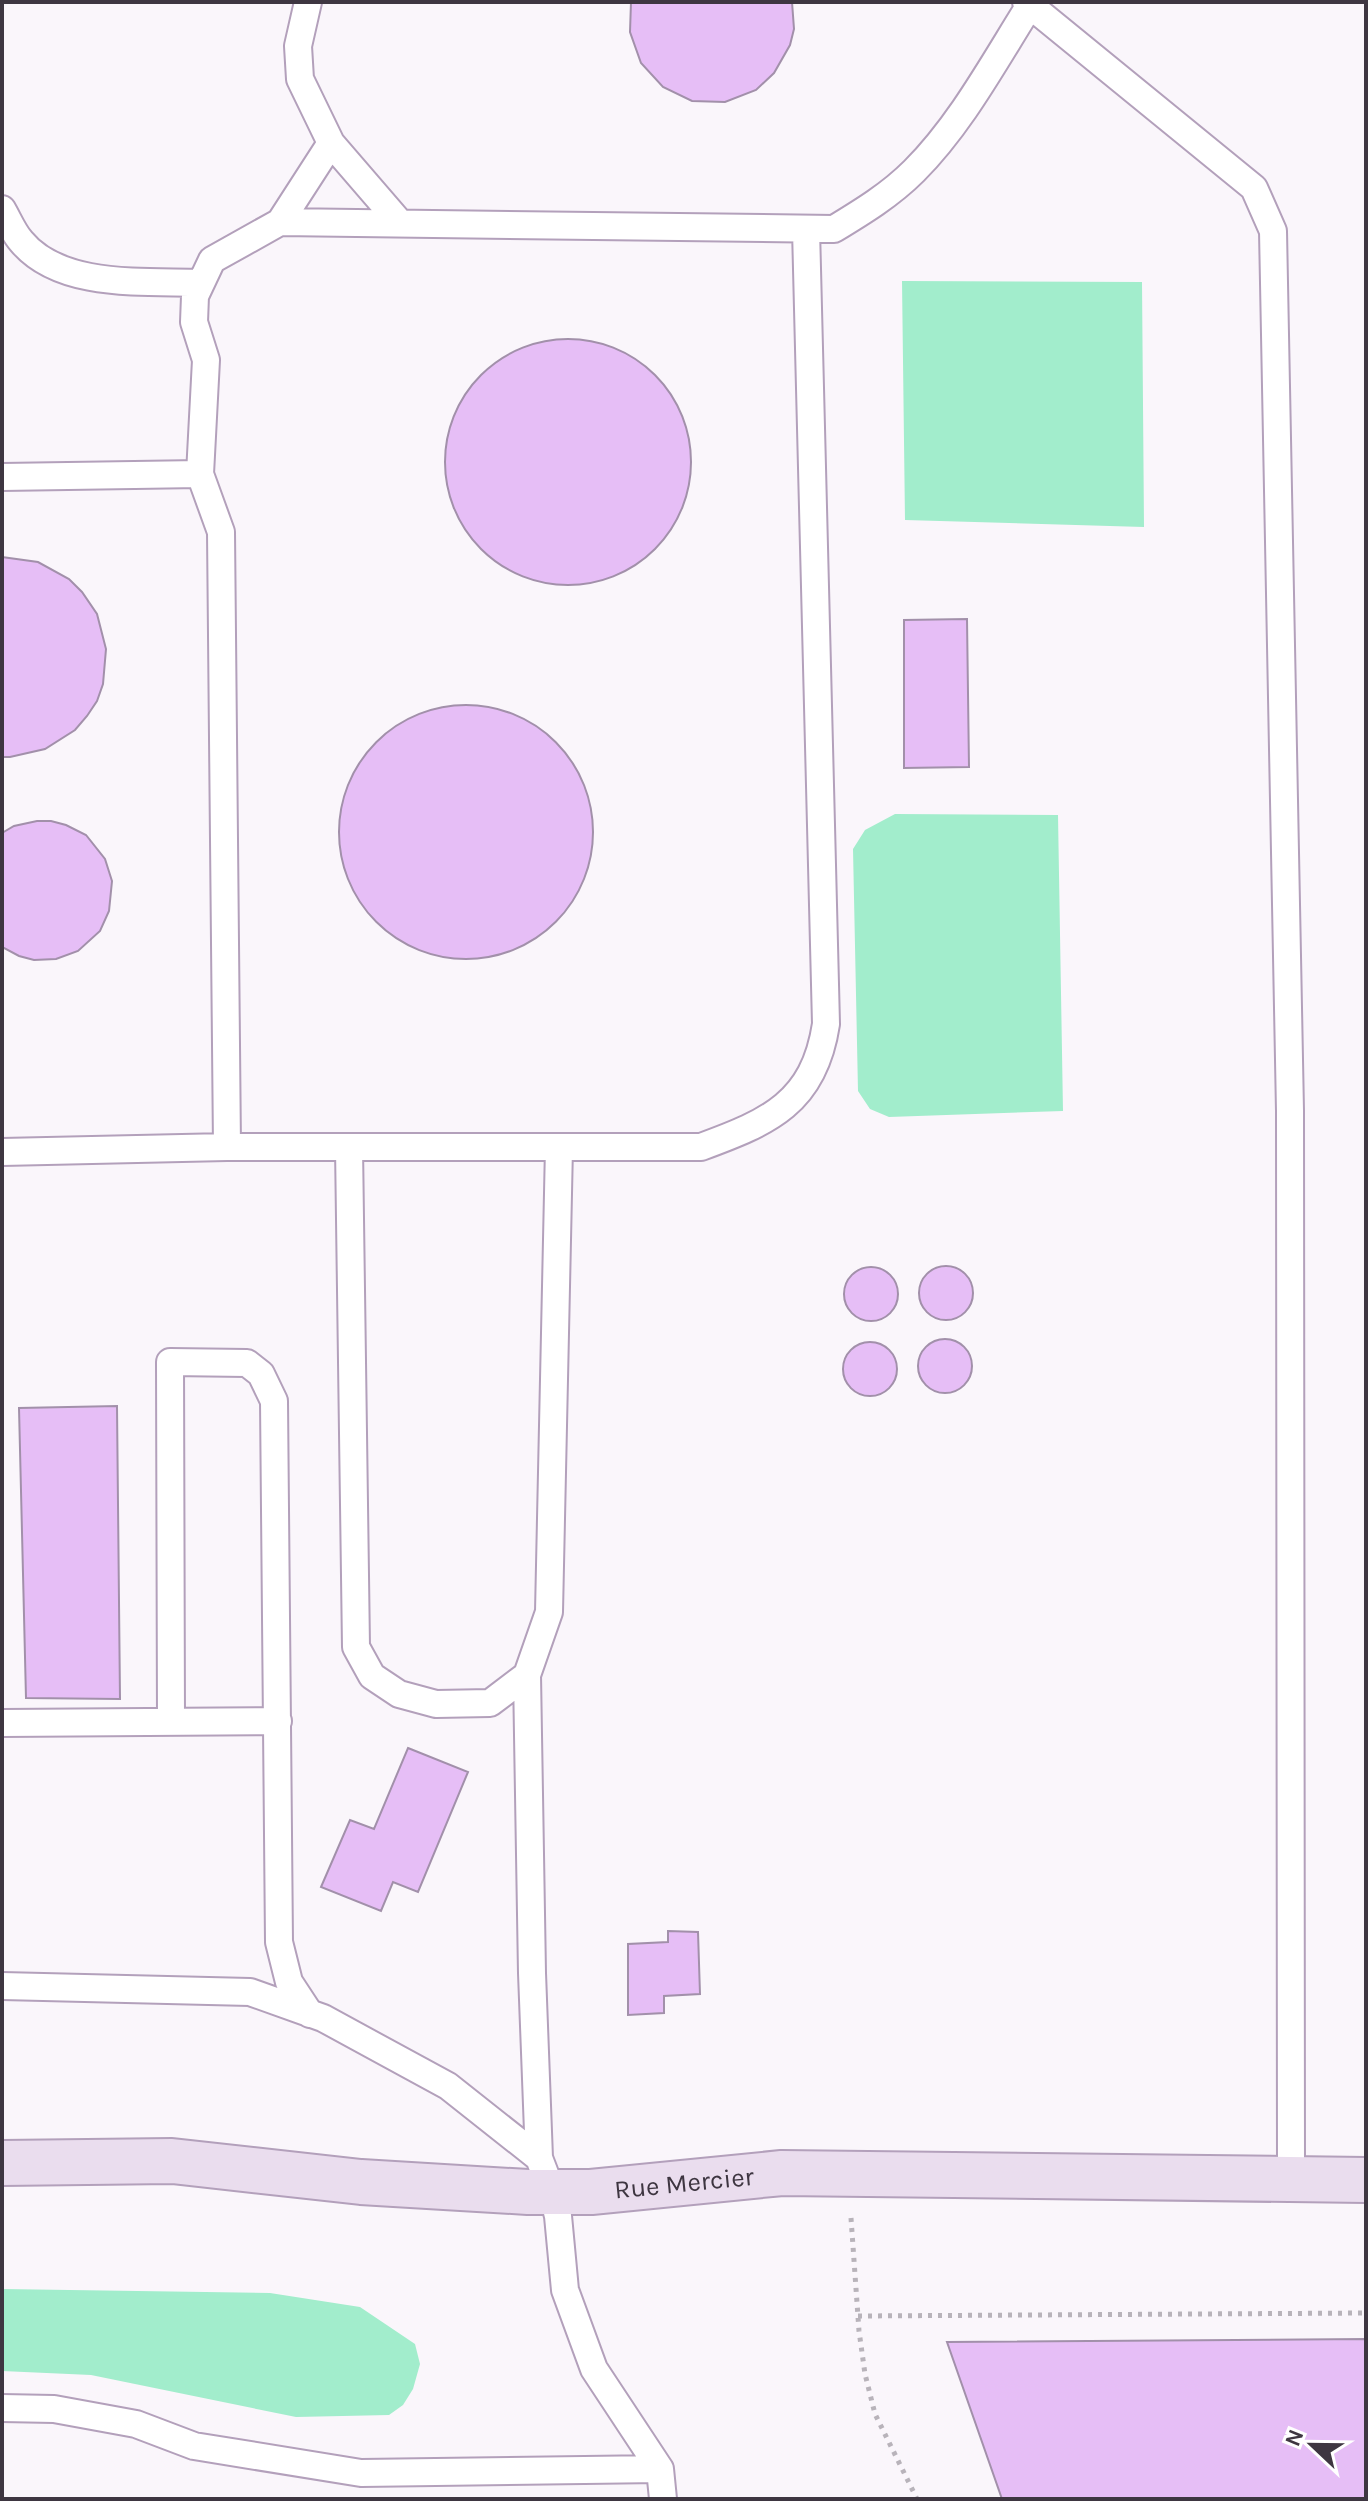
<svg xmlns="http://www.w3.org/2000/svg" width="1368" height="2501" viewBox="0 0 1368 2501" font-family="Karla,sans-serif">
	<style>
		.water { fill: #a2edcc }
		.building { fill: #e6bef6; stroke: #a290aa; stroke-width: 2 }
		.lines { fill: none; stroke-linecap: round; stroke-linejoin: round }
		.lane-casing { stroke: #b3a0bb; stroke-width: 30 }
		.secondary-casing { stroke: #b3a0bb; stroke-width: 48 }
		.path { stroke: #b8b3ba; stroke-width: 5; stroke-dasharray: 4 6; stroke-linecap: butt }
		.lane { stroke: #fff; stroke-width: 26 }
		.secondary { stroke: #eaddee; stroke-width: 44 }
		.labels { text-anchor: middle; dominant-baseline: central; stroke-width: 8; stroke-linejoin: round; paint-order: stroke }
		.street-label { font-size: 26px; fill: #3e3641; stroke: #fff }
	</style>
	<rect width="100%" height="100%" fill="#faf6fb"/>
	<path class="water" d="M 902,281 L 1142,282 L 1144,527 L 905,520 Z
		M 895,814 L 1058,815 L 1063,1111 L 889,1117 L 870,1109 L 858,1091 L 853,849 L 865,830 Z
		M 2,2289 L 270,2293 L 360,2307 L 415,2344 L 420,2364 L 413,2389 L 403,2405 L 389,2415 L 296,2417 L 91,2375 L 2,2371 Z"/>
	<path class="building" d="M 631,2 L 792,2 L 794,29 L 790,45 L 774,73 L 756,90 L 725,102 L 692,101 L 663,87 L 641,63 L 630,32 Z
		M445 462a123 123 0 1 1 246 0a123 123 0 1 1-246 0Z
		M 2,557 L 38,562 L 69,579 L 82,592 L 97,614 L 106,649 L 103,684 L 97,701 L 87,716 L 75,730 L 45,749 L 10,757 L 2,757 Z
		M 967,619 L 969,767 L 904,768 L 904,620 Z
		M339 832a127 127 0 1 1 254 0a127 127 0 1 1-254 0Z
		M 37,821 L 51,821 L 66,825 L 86,835 L 105,859 L 112,881 L 109,911 L 100,931 L 78,951 L 56,959 L 34,960 L 19,956 L 2,947 L 2,833 L 14,826 Z
		M919 1293a27 27 0 1 1 54 0a27 27 0 1 1-54 0Z
		M844 1294a27 27 0 1 1 54 0a27 27 0 1 1-54 0Z
		M918 1366a27 27 0 1 1 54 0a27 27 0 1 1-54 0Z
		M843 1369a27 27 0 1 1 54 0a27 27 0 1 1-54 0Z
		M 117,1406 L 120,1699 L 26,1698 L 19,1408 Z
		M 408,1748 L 468,1772 L 418,1892 L 393,1882 L 381,1911 L 321,1887 L 350,1820 L 374,1829 Z
		M 668,1931 L 698,1932 L 700,1994 L 664,1996 L 664,2013 L 628,2015 L 628,1944 L 668,1942 Z
		M 1366,2339 L 1366,2499 L 1002,2499 L 947,2342 Z"/>
	<g class="lines">
		<defs>
			<path id="lane" d="M 308,2 L 298,46 L 300,79 L 331,143 L 400,223
				M 1026,2 L 1254,188 L 1273,231 L 1290,1111 L 1291,2179
				M 2,209 C 8,219 13,232 21,241 C 60,289 145,281 201,283
				M 280,222 L 331,143
				M 2,477 L 200,474
				M 227,1147 L 701,1147 C 769,1122 814,1103 826,1024 L 806,229
				M 349,1147 L 356,1647 L 372,1676 L 399,1694 L 436,1704 L 490,1703 L 527,1675 L 549,1612 L 559,1147
				M 2,1152 L 227,1147 L 221,532 L 200,474 L 206,360 L 194,322 L 195,296 L 212,260 L 280,222 L 834,229 C 862,212 890,195 914,171 C 961,124 994,62 1030,5
				M 527,1675 L 532,1973 L 539,2158
				M 171,1720 L 170,1362 L 247,1363 L 261,1374 L 274,1401 L 279,1942 L 289,1982 L 310,2014
				M 2,1723 L 278,1721
				M 2,1986 L 250,1992 L 323,2018 L 448,2086 L 539,2158 L 552,2192 L 558,2216 L 565,2290 L 594,2369 L 660,2469 L 663,2499
				M 2,2408 L 54,2409 L 136,2424 L 194,2446 L 361,2473 L 660,2469"/>
			<g id="secondary">
				<path id="s1" d="M 2,2163 L 172,2161 L 361,2182 L 528,2192 L 591,2192 L 782,2173 L 1366,2180"/>
			</g>
		</defs>
		<use href="#lane" class="lane-casing"/>
		<use href="#secondary" class="secondary-casing"/>
		<path class="path" d="M 851,2218 L 859,2331 L 865,2374 L 875,2414 L 917,2499
			M 858,2316 L 1366,2313"/>
		<use href="#lane" class="lane"/>
		<use href="#secondary" class="secondary"/>
	</g>
	<g class="labels">
		<g class="street-label">
			<text stroke="none"><textPath href="#s1" startOffset="684">Rue Mercier</textPath></text>
		</g>
	</g>
	<rect width="1368" height="2501" fill="none" stroke="#3e3641" stroke-width="8"/>
	<g transform="translate(1312 2445) rotate(292)" stroke="#ffffff" stroke-width="6" paint-order="stroke">
	<path d="M0-6L14 30L0 20L-14 30Z" fill="#3e3641"/>
	<text y="-12" font-size="22" font-weight="bold" text-anchor="middle" fill="#3e3641">N</text>
	</g>
</svg>
